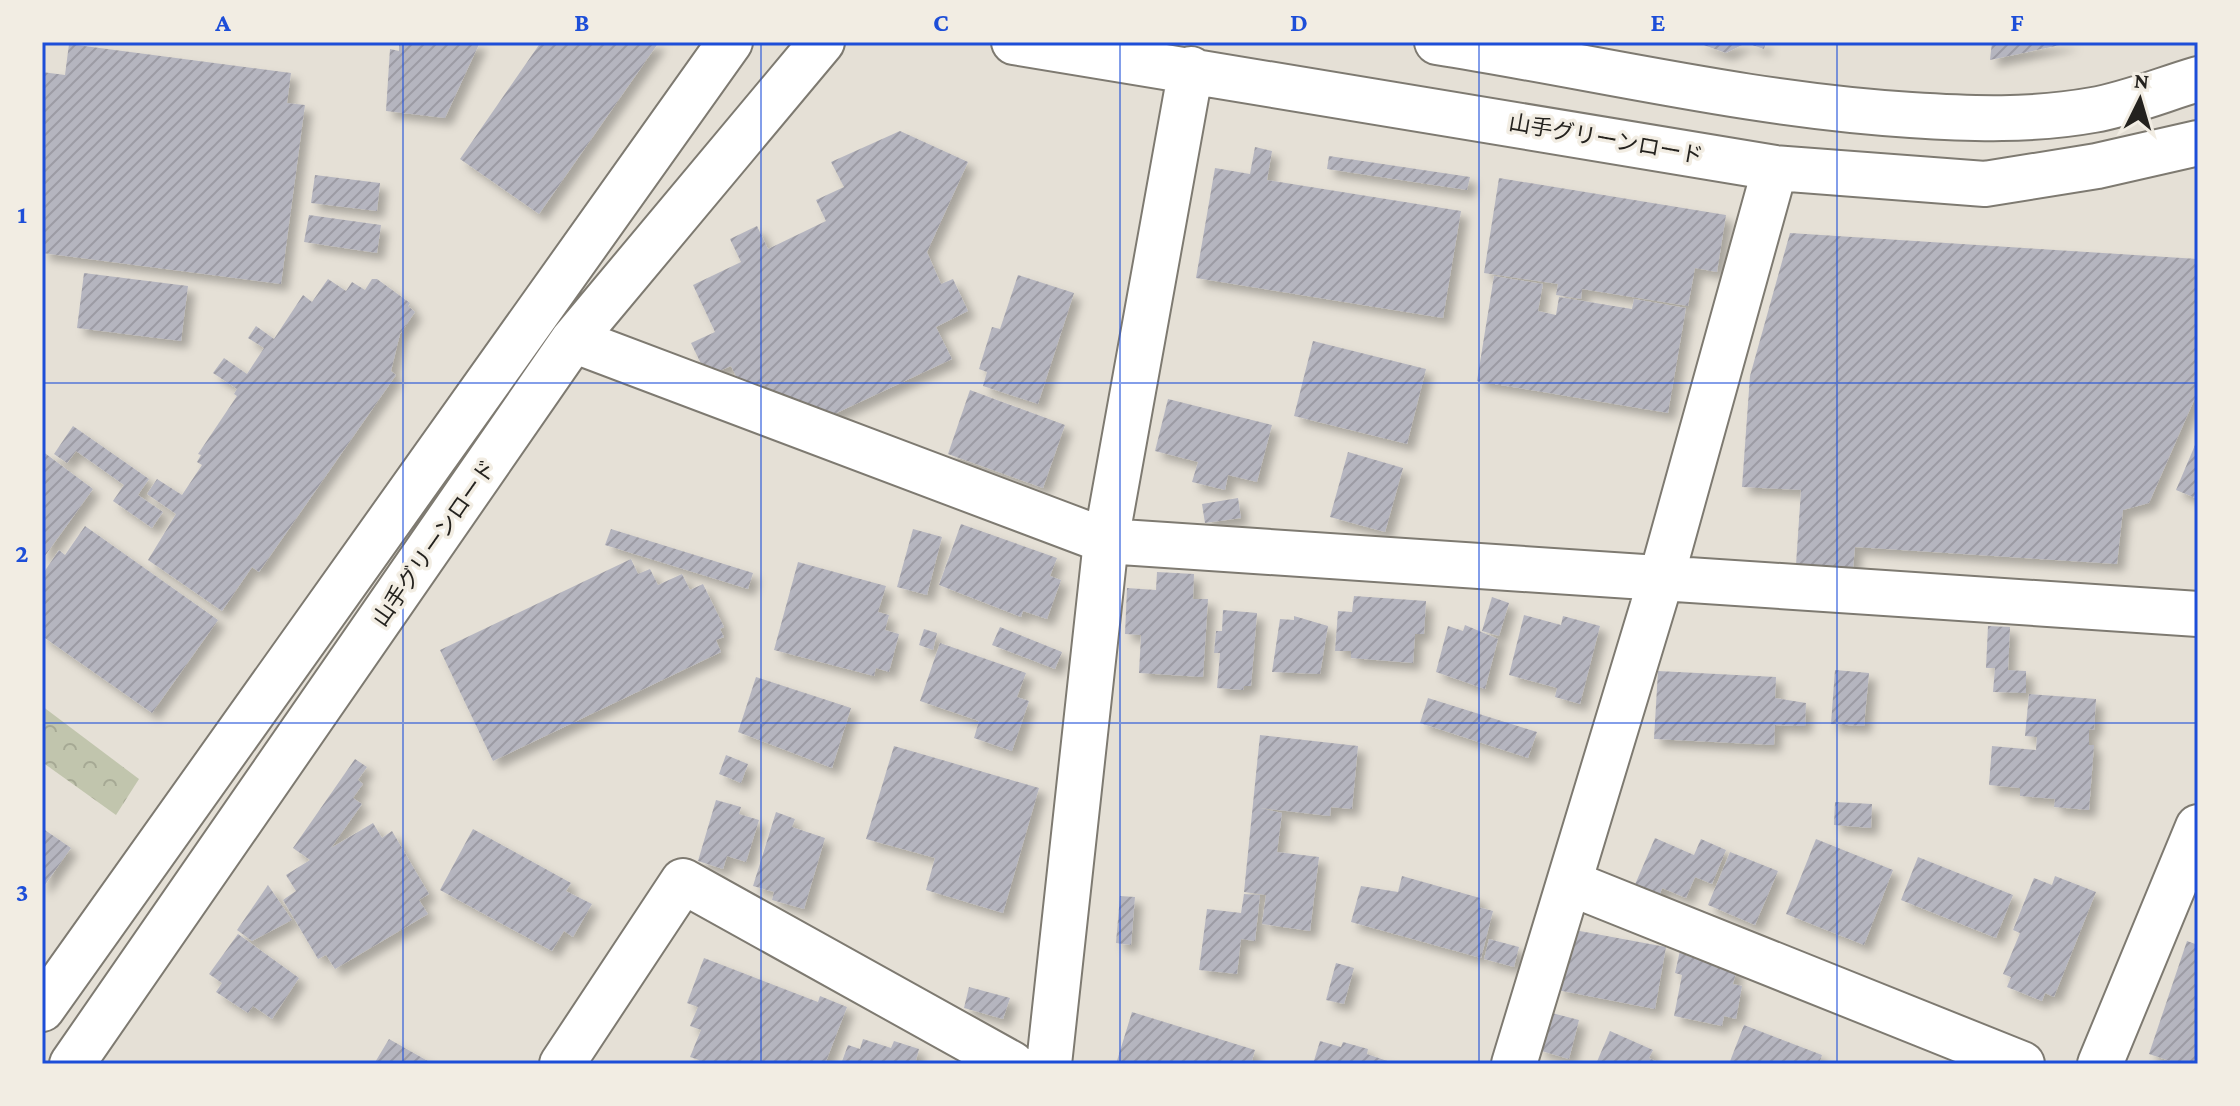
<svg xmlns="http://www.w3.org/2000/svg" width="2240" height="1106" viewBox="0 0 2240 1106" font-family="'Crimson Pro','Noto Sans JP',serif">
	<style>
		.park { fill: url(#park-crowns) }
		.building { fill: url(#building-hatch); filter: url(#shadow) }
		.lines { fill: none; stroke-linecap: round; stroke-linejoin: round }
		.minor-casing { stroke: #7e7a71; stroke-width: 48 }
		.minor { stroke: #fff; stroke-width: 44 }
		.grid { fill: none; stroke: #1d4ed8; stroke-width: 2; stroke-opacity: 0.55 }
		.labels { text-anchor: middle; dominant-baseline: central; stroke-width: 7; stroke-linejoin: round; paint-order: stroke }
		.street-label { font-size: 22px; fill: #24221e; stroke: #f2ede3 }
		.neatline { fill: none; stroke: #1d4ed8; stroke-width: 3 }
		.grid-label { font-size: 26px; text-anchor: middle; font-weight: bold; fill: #1d4ed8 }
	</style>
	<defs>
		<pattern id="park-crowns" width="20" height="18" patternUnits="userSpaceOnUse" patternTransform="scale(2)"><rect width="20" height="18" fill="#c1c5ad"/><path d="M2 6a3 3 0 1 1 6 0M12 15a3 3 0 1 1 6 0" fill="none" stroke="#a6a994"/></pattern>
		<pattern id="building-hatch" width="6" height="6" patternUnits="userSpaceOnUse" patternTransform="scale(2)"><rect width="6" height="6" fill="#b5b5bf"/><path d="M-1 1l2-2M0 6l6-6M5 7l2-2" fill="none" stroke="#9c9ba4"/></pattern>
		<filter id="shadow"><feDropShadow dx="7" dy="7" stdDeviation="4" flood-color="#0004"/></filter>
	</defs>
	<rect width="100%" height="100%" fill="#e5e0d6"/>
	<path class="park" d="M 42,706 L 139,779 L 116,815 L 42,762 Z"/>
	<path class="building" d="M 417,42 L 480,42 L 445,118 L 386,111 L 390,49 L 399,51 L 399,43 L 415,45 Z
		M 541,42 L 659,42 L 539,214 L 460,159 Z
		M 1695,42 L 1766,42 L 1764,49 L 1746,43 L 1726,53 Z
		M 1992,42 L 2070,42 L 2070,43 L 1990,60 Z
		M 69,44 L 291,73 L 287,103 L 305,105 L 281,284 L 42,253 L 45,222 L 42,222 L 42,72 L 65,75 Z
		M 900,131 L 968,162 L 927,252 L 941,284 L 953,279 L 968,311 L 936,327 L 952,359 L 828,417 L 744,393 L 731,366 L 707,376 L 691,343 L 715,332 L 693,285 L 741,262 L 730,239 L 757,226 L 768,249 L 826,221 L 816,200 L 844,187 L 831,162 Z
		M 1255,147 L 1272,151 L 1267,180 L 1461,211 L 1443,318 L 1196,278 L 1215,168 L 1250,174 Z
		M 1329,156 L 1470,177 L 1467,190 L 1327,169 Z
		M 315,175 L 380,183 L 377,211 L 311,203 Z
		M 1499,178 L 1726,215 L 1717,272 L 1695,268 L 1688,306 L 1582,289 L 1581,299 L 1556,295 L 1558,284 L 1484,273 Z
		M 309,215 L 381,225 L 377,253 L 304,242 Z
		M 1790,233 L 2198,259 L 2198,391 L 2149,503 L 2123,510 L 2117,564 L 1855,547 L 1853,568 L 1796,565 L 1801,490 L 1742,487 L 1750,376 Z
		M 84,273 L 188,286 L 181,341 L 77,328 Z
		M 1018,275 L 1074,293 L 1038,404 L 983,386 L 987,372 L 979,369 L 992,327 L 1000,329 Z
		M 1494,276 L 1543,284 L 1538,311 L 1556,315 L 1559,297 L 1632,309 L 1634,299 L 1686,308 L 1668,413 L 1477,381 Z
		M 328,279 L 346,291 L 352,282 L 365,290 L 372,279 L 377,279 L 410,303 L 408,306 L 415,312 L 400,334 L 391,371 L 396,375 L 259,572 L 252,567 L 222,611 L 148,560 L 176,514 L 147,494 L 157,479 L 182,495 L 202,465 L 197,462 L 201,455 L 198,454 L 237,396 L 234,394 L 237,389 L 213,373 L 224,358 L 247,374 L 264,348 L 248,338 L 256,326 L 274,339 L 303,295 L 312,302 Z
		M 1313,341 L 1426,369 L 1407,444 L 1294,416 Z
		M 970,390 L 1065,425 L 1043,488 L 948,454 Z
		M 1168,399 L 1272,425 L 1257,482 L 1228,475 L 1225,490 L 1192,482 L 1198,462 L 1155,451 Z
		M 73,426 L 149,479 L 138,495 L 163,512 L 152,528 L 113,501 L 124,485 L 76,451 L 67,463 L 54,454 Z
		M 2198,438 L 2198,499 L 2176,490 Z
		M 42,451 L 93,489 L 42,560 Z
		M 1348,452 L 1403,468 L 1385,532 L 1330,517 Z
		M 1238,498 L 1241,518 L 1205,523 L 1202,504 Z
		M 961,524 L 1057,558 L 1050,576 L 1061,580 L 1047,619 L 1023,611 L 1021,617 L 939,585 Z
		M 85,526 L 218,620 L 152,713 L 42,636 L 42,575 L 59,550 L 65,555 Z
		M 611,529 L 753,573 L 748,589 L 605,545 Z
		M 913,529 L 942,537 L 927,595 L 897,587 Z
		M 631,559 L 638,574 L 650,569 L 658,585 L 682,574 L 690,590 L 703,584 L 724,627 L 720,629 L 724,637 L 716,640 L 721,652 L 493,761 L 440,650 Z
		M 798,562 L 886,586 L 878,612 L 889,615 L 885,630 L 899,634 L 889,672 L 876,668 L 874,676 L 774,650 Z
		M 1157,572 L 1194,574 L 1193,599 L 1208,599 L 1203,677 L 1139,673 L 1141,635 L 1125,634 L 1127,588 L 1156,590 Z
		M 1354,596 L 1426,601 L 1424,634 L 1415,634 L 1413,663 L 1351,658 L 1351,651 L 1335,651 L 1338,611 L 1352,612 Z
		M 1492,597 L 1509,603 L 1499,636 L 1482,631 Z
		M 1223,610 L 1257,613 L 1251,686 L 1244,686 L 1243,690 L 1217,688 L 1220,653 L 1214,653 L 1216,631 L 1222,631 Z
		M 1524,615 L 1561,625 L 1563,616 L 1600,626 L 1580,704 L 1555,697 L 1557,688 L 1509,675 Z
		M 1294,616 L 1328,626 L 1320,674 L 1272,672 L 1280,619 L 1294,620 Z
		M 1465,625 L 1498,639 L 1485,689 L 1436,672 L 1448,626 L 1463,631 Z
		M 1988,626 L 2010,627 L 2008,670 L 2026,671 L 2026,693 L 1993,692 L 1995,668 L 1986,668 Z
		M 1000,627 L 1062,652 L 1055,669 L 992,645 Z
		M 924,629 L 937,633 L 933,650 L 919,645 Z
		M 940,643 L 1026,673 L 1017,697 L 1029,701 L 1012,751 L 974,738 L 979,721 L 920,701 Z
		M 1835,670 L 1869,673 L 1864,726 L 1831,724 Z
		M 1658,671 L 1776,677 L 1775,698 L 1806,703 L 1805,726 L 1775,725 L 1774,745 L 1654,739 Z
		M 756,677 L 851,708 L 832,768 L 738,732 Z
		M 2029,694 L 2096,699 L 2094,730 L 2089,729 L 2089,745 L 2094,745 L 2089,810 L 2054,807 L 2055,799 L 2020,796 L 2020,788 L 1989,785 L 1992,746 L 2036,750 L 2037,737 L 2025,736 Z
		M 1428,698 L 1537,732 L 1528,758 L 1420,723 Z
		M 1260,735 L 1358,746 L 1352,809 L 1331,807 L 1330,816 L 1260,808 L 1282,813 L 1277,852 L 1319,857 L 1310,931 L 1262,924 L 1266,895 L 1244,892 Z
		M 894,746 L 1039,788 L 1003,913 L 926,890 L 935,858 L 866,839 Z
		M 726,755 L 748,764 L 741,783 L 719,774 Z
		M 355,759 L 367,767 L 358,780 L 363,784 L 353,798 L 362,804 L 331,848 L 373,823 L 382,838 L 392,831 L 429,894 L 419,900 L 428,914 L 335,969 L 326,955 L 318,959 L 283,900 L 296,891 L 286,875 L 310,860 L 293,848 Z
		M 716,800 L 741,807 L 739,814 L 759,820 L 746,862 L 727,856 L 723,869 L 698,861 Z
		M 1835,802 L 1872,804 L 1871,828 L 1834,825 Z
		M 776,812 L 795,819 L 792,827 L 825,838 L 804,909 L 772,900 L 774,892 L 753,886 Z
		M 42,828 L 71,848 L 42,889 Z
		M 473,829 L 571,883 L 566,891 L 592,904 L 573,937 L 564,931 L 552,951 L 440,890 Z
		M 1655,838 L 1694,855 L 1701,839 L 1726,850 L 1712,884 L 1695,877 L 1686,898 L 1662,888 L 1659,897 L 1634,887 Z
		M 1816,839 L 1893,870 L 1864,945 L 1786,914 Z
		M 1730,852 L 1778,871 L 1755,925 L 1708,905 Z
		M 1918,857 L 2013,895 L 1996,938 L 1901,900 Z
		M 1402,876 L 1480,898 L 1478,907 L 1493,911 L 1481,958 L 1351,922 L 1361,886 L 1398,892 Z
		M 2055,876 L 2096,892 L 2054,997 L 2045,993 L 2042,1001 L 2007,987 L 2011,977 L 2003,974 L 2020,933 L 2013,930 L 2034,878 L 2052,885 Z
		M 268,885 L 292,920 L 252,941 L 237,930 Z
		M 1244,894 L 1260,895 L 1255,941 L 1241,939 L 1237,974 L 1199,970 L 1207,909 L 1241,913 Z
		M 1120,896 L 1135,897 L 1131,945 L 1116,943 Z
		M 1569,929 L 1666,947 L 1655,1009 L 1557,990 Z
		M 238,934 L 299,978 L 272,1019 L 253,1006 L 248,1013 L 216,992 L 222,983 L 209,974 Z
		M 1489,939 L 1519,947 L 1514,967 L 1484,959 Z
		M 2187,941 L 2198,945 L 2198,1064 L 2179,1064 L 2149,1054 Z
		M 1681,946 L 1737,969 L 1733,984 L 1742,986 L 1736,1019 L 1724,1016 L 1722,1026 L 1674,1016 L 1682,975 L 1675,973 Z
		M 704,958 L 818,1002 L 820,996 L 847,1007 L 825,1064 L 697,1064 L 699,1060 L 690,1057 L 701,1030 L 690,1026 L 698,1007 L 687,1003 Z
		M 1336,963 L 1354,968 L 1344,1004 L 1326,1000 Z
		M 969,987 L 1010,998 L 1003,1019 L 964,1008 Z
		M 1132,1012 L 1255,1050 L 1251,1064 L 1116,1064 Z
		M 1548,1012 L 1579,1020 L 1569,1059 L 1538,1050 Z
		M 1744,1025 L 1822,1055 L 1819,1064 L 1729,1064 Z
		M 1610,1031 L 1653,1050 L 1649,1058 L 1662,1064 L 1596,1064 Z
		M 389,1039 L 433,1064 L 374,1064 Z
		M 863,1039 L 891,1048 L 894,1041 L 919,1049 L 915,1064 L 841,1064 L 848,1045 L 860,1049 Z
		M 1320,1041 L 1341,1047 L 1343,1042 L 1368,1049 L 1367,1054 L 1396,1064 L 1313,1064 Z"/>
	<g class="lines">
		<defs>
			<path id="minor" d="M 1014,42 L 1775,168 L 1985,184 L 2097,166 L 2198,143
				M 1437,42 C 1595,67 1750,105 1911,115 C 1972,119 2032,121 2093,110 C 2128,104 2164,89 2198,79
				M 573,340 L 1106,541 L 2198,614
				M 1570,883 L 2022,1064
				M 42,1009 L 730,42
				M 72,1064 L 573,340 L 822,42
				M 562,1064 L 683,881 L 1012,1064
				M 1049,1064 L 1106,541 L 1191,69
				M 1514,1064 L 1661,579 L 1775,168
				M 2100,1064 L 2198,827"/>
		</defs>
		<use href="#minor" class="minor-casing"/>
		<use href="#minor" class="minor"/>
	</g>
	<path class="grid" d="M 403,42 L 403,1064M 761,42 L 761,1064M 1120,42 L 1120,1064M 1479,42 L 1479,1064M 1837,42 L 1837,1064M 42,383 L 2198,383M 42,723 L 2198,723"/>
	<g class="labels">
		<g class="street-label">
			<text transform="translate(1606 139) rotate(10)">山手グリーンロード</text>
			<text transform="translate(434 543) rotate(-55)">山手グリーンロード</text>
		</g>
	</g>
	<rect width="2240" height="1106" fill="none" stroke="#f2ede3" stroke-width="88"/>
	<g transform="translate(2140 100) rotate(5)" stroke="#f2ede3" stroke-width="6" paint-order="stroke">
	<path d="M0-6L14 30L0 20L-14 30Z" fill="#24221e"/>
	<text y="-12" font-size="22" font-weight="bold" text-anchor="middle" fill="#24221e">N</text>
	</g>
	<rect x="44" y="44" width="2152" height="1018" class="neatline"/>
	<g class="grid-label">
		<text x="223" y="31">A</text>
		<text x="582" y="31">B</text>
		<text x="941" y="31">C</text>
		<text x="1299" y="31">D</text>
		<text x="1658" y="31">E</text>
		<text x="2017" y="31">F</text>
		<text x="22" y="223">1</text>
		<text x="22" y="562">2</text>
		<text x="22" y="901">3</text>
	</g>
</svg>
